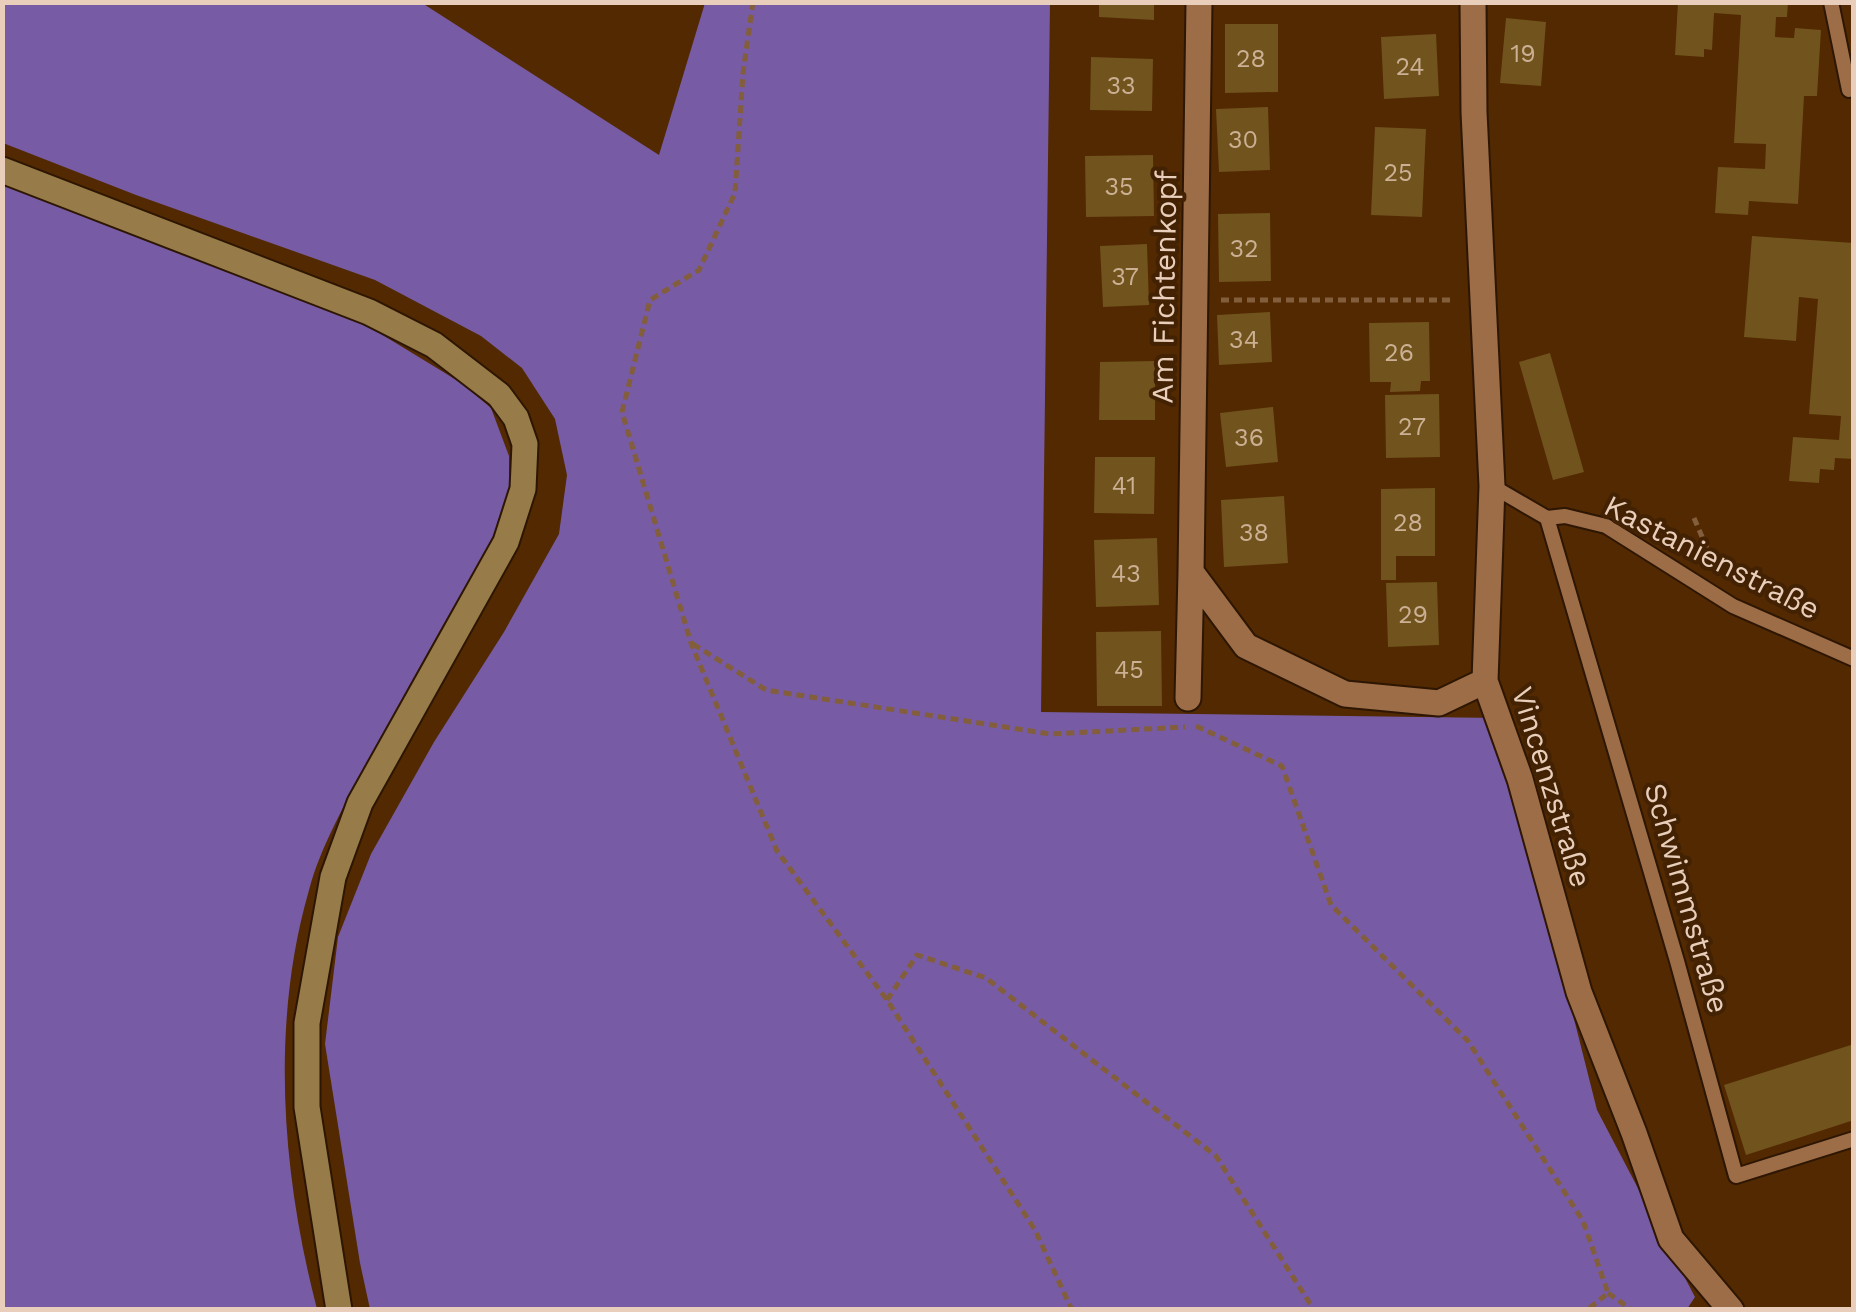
<svg xmlns="http://www.w3.org/2000/svg" width="1856" height="1312" viewBox="0 0 1856 1312" font-family="'Work Sans',sans-serif">
	<style>
		.forest { fill: #775ca5 }
		.building { fill: #71531d }
		.lines { fill: none; stroke-linecap: round; stroke-linejoin: round }
		.lane-casing { stroke: #2d1603; stroke-width: 18 }
		.street-casing { stroke: #2d1603; stroke-width: 29 }
		.secondary-casing { stroke: #2d1603; stroke-width: 29 }
		.path { stroke: #835e3c; stroke-width: 5; stroke-dasharray: 8 5; stroke-linecap: butt }
		.lane { stroke: #9c6d47; stroke-width: 14 }
		.street { stroke: #9c6d47; stroke-width: 25 }
		.secondary { stroke: #977b49; stroke-width: 25 }
		.labels { text-anchor: middle; dominant-baseline: central; stroke-width: 8; stroke-linejoin: round; paint-order: stroke }
		.number-label { font-size: 25px; fill: #cbb094 }
		.street-label { font-size: 30px; fill: #e9cfbb; stroke: #422203 }
	</style>
	<rect width="100%" height="100%" fill="#522900"/>
	<path class="forest" d="M 2,3 L 422,3 L 659,155 L 705,3 L 1050,3 L 1041,712 L 1498,718 L 1597,1110 L 1695,1297 L 1687,1309 L 370,1309 L 360,1263 L 325,1044 L 338,937 L 371,854 L 434,742 L 504,632 L 559,534 L 567,475 L 555,419 L 522,368 L 481,336 L 375,280 L 136,195 L 3,143 Z
		M 2,182 L 358,320 L 463,384 L 491,408 L 509,456 L 509,496 L 492,542 C 450,611 411,682 373,753 C 349,797 322,842 309,890 C 270,1025 282,1175 317,1309 L 3,1309 Z"/>
	<path class="building" d="M 1099,2 L 1154,2 L 1154,20 L 1099,17 Z
		M 1678,2 L 1788,2 L 1787,17 L 1776,17 L 1775,37 L 1794,38 L 1795,28 L 1821,30 L 1817,96 L 1804,96 L 1798,204 L 1749,201 L 1748,215 L 1715,213 L 1718,167 L 1765,169 L 1766,144 L 1734,143 L 1741,15 L 1714,13 L 1712,50 L 1704,49 L 1704,57 L 1675,55 Z
		M 1506,18 L 1546,22 L 1541,86 L 1500,83 Z
		M 1225,24 L 1278,24 L 1278,92 L 1225,93 Z
		M 1436,34 L 1439,96 L 1384,99 L 1381,37 Z
		M 1091,57 L 1153,59 L 1152,111 L 1090,110 Z
		M 1268,107 L 1270,170 L 1219,172 L 1216,109 Z
		M 1375,127 L 1426,129 L 1422,217 L 1371,215 Z
		M 1153,155 L 1154,216 L 1086,217 L 1085,156 Z
		M 1270,213 L 1271,281 L 1219,282 L 1218,214 Z
		M 1752,236 L 1854,243 L 1854,459 L 1835,458 L 1834,470 L 1820,469 L 1819,483 L 1789,481 L 1793,437 L 1839,440 L 1841,416 L 1809,414 L 1818,299 L 1799,297 L 1796,341 L 1744,337 Z
		M 1147,244 L 1149,305 L 1103,307 L 1100,246 Z
		M 1270,312 L 1272,362 L 1219,365 L 1217,315 Z
		M 1429,322 L 1430,381 L 1421,381 L 1420,391 L 1390,392 L 1391,382 L 1370,382 L 1369,323 Z
		M 1550,353 L 1584,472 L 1553,480 L 1519,362 Z
		M 1155,361 L 1155,420 L 1099,420 L 1100,362 Z
		M 1439,394 L 1440,457 L 1386,458 L 1385,395 Z
		M 1273,407 L 1278,462 L 1226,467 L 1220,413 Z
		M 1095,457 L 1155,457 L 1154,514 L 1094,513 Z
		M 1435,488 L 1435,556 L 1396,556 L 1396,580 L 1381,580 L 1381,489 Z
		M 1284,496 L 1288,563 L 1224,567 L 1221,500 Z
		M 1157,538 L 1159,605 L 1096,607 L 1094,540 Z
		M 1437,582 L 1439,645 L 1388,647 L 1386,583 Z
		M 1161,631 L 1162,706 L 1097,706 L 1096,632 Z
		M 1854,1044 L 1854,1120 L 1746,1155 L 1724,1085 Z"/>
	<g class="lines">
		<defs>
			<path id="lane" d="M 1831,2 L 1849,90
				M 1492,486 L 1547,518 L 1565,516 L 1606,526 L 1733,606 L 1854,659
				M 1547,518 L 1677,961 L 1736,1176 L 1854,1139"/>
			<path id="street" d="M 1199,2 L 1191,572 L 1246,646 L 1345,694 L 1439,703 L 1485,681
				M 1473,2 L 1474,112 L 1492,486 L 1485,681 L 1520,779 L 1579,992 L 1634,1133 L 1671,1239 L 1731,1310
				M 1188,698 L 1191,572"/>
			<path id="secondary" d="M 2,170 L 369,312 L 434,345 L 499,395 L 516,418 L 525,444 L 523,489 L 506,542 L 360,803 L 333,877 L 307,1023 L 307,1107 L 339,1310"/>
		</defs>
		<use href="#lane" class="lane-casing"/>
		<use href="#street" class="street-casing"/>
		<use href="#secondary" class="secondary-casing"/>
		<path class="path" d="M 753,2 L 743,73 L 735,193 L 699,270 L 650,300 L 622,412 L 691,643 L 777,851 L 887,1000 L 1035,1230 L 1072,1310
			M 1221,300 L 1455,300
			M 1694,518 L 1715,567
			M 693,644 L 766,690 L 1050,734 L 1185,727
			M 1196,726 L 1282,766 L 1331,905 L 1468,1041 L 1583,1221 L 1608,1293 L 1587,1310
			M 887,1000 L 917,955 L 986,978 L 1216,1156 L 1314,1310
			M 1608,1293 L 1632,1310"/>
		<use href="#lane" class="lane"/>
		<use href="#street" class="street"/>
		<use href="#secondary" class="secondary"/>
	</g>
	<g class="labels">
		<g class="number-label">
			<text x="1523" y="53">19</text>
			<text x="1251" y="58">28</text>
			<text x="1410" y="66">24</text>
			<text x="1121" y="85">33</text>
			<text x="1243" y="139">30</text>
			<text x="1398" y="172">25</text>
			<text x="1119" y="186">35</text>
			<text x="1244" y="248">32</text>
			<text x="1125" y="276">37</text>
			<text x="1244" y="339">34</text>
			<text x="1399" y="352">26</text>
			<text x="1412" y="426">27</text>
			<text x="1249" y="437">36</text>
			<text x="1124" y="485">41</text>
			<text x="1408" y="522">28</text>
			<text x="1254" y="532">38</text>
			<text x="1126" y="573">43</text>
			<text x="1413" y="614">29</text>
			<text x="1129" y="669">45</text>
		</g>
		<g class="street-label">
			<text transform="translate(1164 287) rotate(-89)">Am Fichtenkopf</text>
			<text transform="translate(1712 557) rotate(27)">Kastanienstraße</text>
			<text transform="translate(1552 787) rotate(73)">Vincenzstraße</text>
			<text transform="translate(1687 898) rotate(74)">Schwimmstraße</text>
		</g>
	</g>
	<rect width="1856" height="1312" fill="none" stroke="#e9cfbb" stroke-width="10"/>
</svg>
